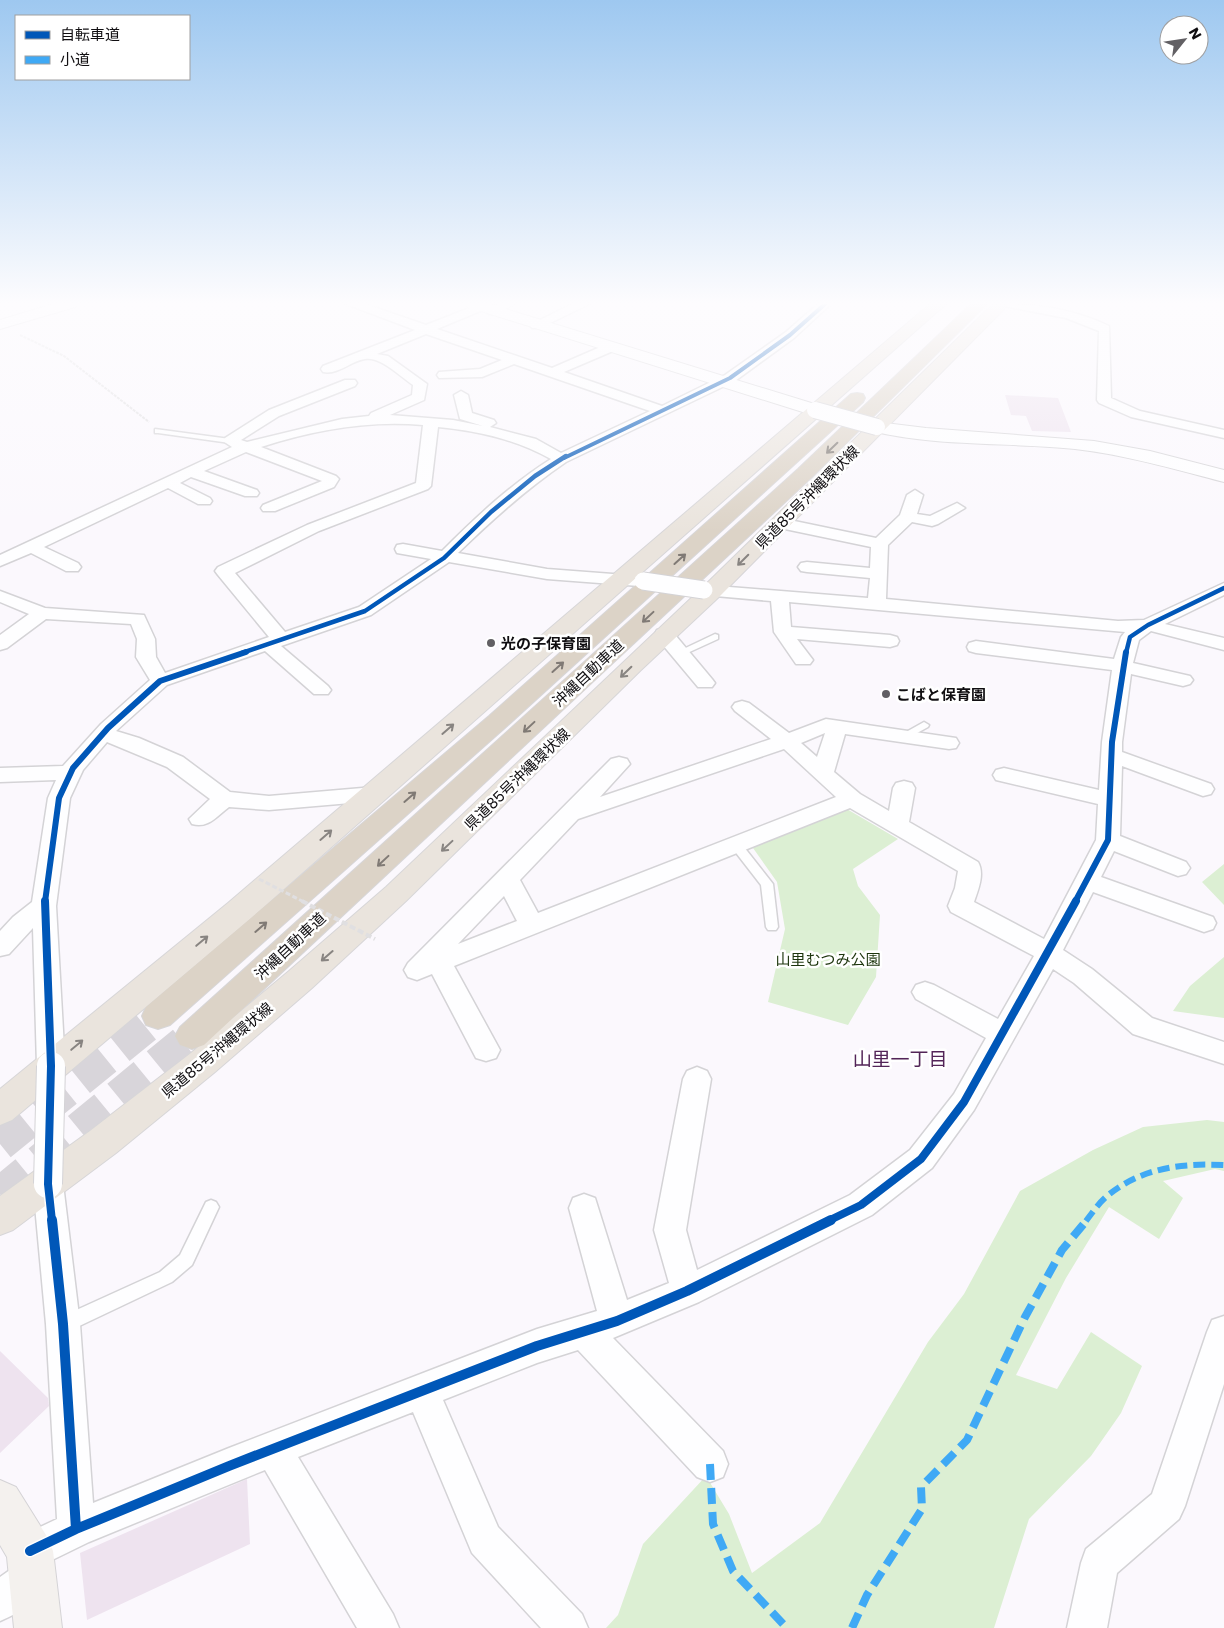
<svg xmlns="http://www.w3.org/2000/svg" width="1224" height="1628" viewBox="0 0 1224 1628" font-family="Poppins,'Noto Sans JP',sans-serif">
	<style>
		.green { fill: #dcefd3 }
		.building { fill: #eee3ef }
		.lines { fill: none; stroke-linecap: round; stroke-linejoin: round }
		.motorway-tunnel { stroke: #d8d5da; stroke-width: 34; stroke-dasharray: 34 17; stroke-linecap: butt }
		.service-casing { stroke: #d4d3d6; stroke-width: 3 }
		.minor-casing { stroke: #d4d3d6; stroke-width: 3 }
		.tertiary-casing { stroke: #d4d3d6; stroke-width: 2 }
		.secondary-casing { stroke: #d4d3d6; stroke-width: 2 }
		.primary-casing { stroke: #d7d6d8; stroke-width: 2 }
		.motorway-casing { stroke: #d7d6d8; stroke-width: 2 }
		.path { stroke: #e0dfe1; stroke-width: 2; stroke-dasharray: 3 1; stroke-linecap: butt }
		.service { fill: #fefeff; fill-rule: evenodd }
		.minor { fill: #fefeff; fill-rule: evenodd }
		.tertiary { fill: #fefeff; fill-rule: evenodd }
		.secondary { fill: #f4f1ee; fill-rule: evenodd }
		.primary { fill: #eae4dd; fill-rule: evenodd }
		.motorway { fill: #dcd3c7; fill-rule: evenodd }
		.minor-bridge-far1-casing { stroke: #d4d3d6; stroke-width: 19; stroke-linecap: butt }
		.minor-bridge-casing { stroke: #d4d3d6; stroke-width: 30; stroke-linecap: butt }
		.tertiary-bridge-casing { stroke: #d4d3d6; stroke-width: 18; stroke-linecap: butt }
		.path-bridge-far1 { stroke: #e0dfe1; stroke-width: 3; stroke-dasharray: 5 2.5; stroke-linecap: butt }
		.path-bridge { stroke: #e0dfe1; stroke-width: 4; stroke-dasharray: 6 3; stroke-linecap: butt }
		.minor-bridge-far1 { stroke: #fefeff; stroke-width: 17 }
		.minor-bridge { stroke: #fefeff; stroke-width: 28 }
		.tertiary-bridge { stroke: #fefeff; stroke-width: 16 }
		.quiet-far1 { stroke: #3fa9f5; stroke-width: 6; stroke-dasharray: 12 6; stroke-linecap: butt }
		.quiet { stroke: #3fa9f5; stroke-width: 8; stroke-dasharray: 16 8; stroke-linecap: butt }
		.cycleway-far4-casing { stroke: #fff; stroke-width: 5.5 }
		.cycleway-far3-casing { stroke: #fff; stroke-width: 7 }
		.cycleway-far2-casing { stroke: #fff; stroke-width: 9 }
		.cycleway-far1-casing { stroke: #fff; stroke-width: 11 }
		.cycleway-casing { stroke: #fff; stroke-width: 13 }
		.cycleway-far4 { stroke: #0057b8; stroke-width: 4 }
		.cycleway-far3 { stroke: #0057b8; stroke-width: 4.5 }
		.cycleway-far2 { stroke: #0057b8; stroke-width: 6 }
		.cycleway-far1 { stroke: #0057b8; stroke-width: 8 }
		.cycleway { stroke: #0057b8; stroke-width: 10 }
		.oneway { stroke: #807a75 }
		.oneway2 { stroke: #888481 }
		.poi-dot { fill: #626064; stroke: #fff; stroke-width: 2 }
		.labels { text-anchor: middle; dominant-baseline: central; stroke-width: 5; stroke-linejoin: round; paint-order: stroke }
		.street-label { font-size: 15px; fill: #100e11; stroke: #fff }
		.poi-label { font-size: 15px; font-weight: bold; fill: #100e11; stroke: #fff; text-anchor: start }
		.park-label { font-size: 15px; fill: #1c340c; stroke: #fff }
		.near-neighbourhood-label { font-size: 19px; fill: #532558; stroke: #fff }
	</style>
	<rect width="100%" height="100%" fill="#fbf8fd"/>
	<path class="green" d="M 840,805 L 898,839 L 853,869 L 858,886 L 880,915 L 876,977 L 848,1025 L 768,1002 L 785,929 L 777,882 L 753,848 Z
		M 1224,864 L 1224,905 L 1202,882 Z
		M 1224,957 L 1224,1018 L 1173,1011 L 1190,986 Z
		M 1207,1120 L 1224,1122 L 1224,1171 L 1215,1169 L 1163,1181 L 1183,1198 L 1159,1239 L 1109,1207 L 1066,1278 L 1016,1375 L 1057,1389 L 1091,1332 L 1142,1366 L 1121,1413 L 1091,1456 L 1029,1519 L 994,1628 L 606,1628 L 618,1615 L 643,1544 L 706,1476 L 729,1514 L 752,1573 L 820,1523 L 928,1342 L 964,1294 L 1020,1191 L 1093,1150 L 1143,1127 Z"/>
	<path class="building" d="M 1005,395 L 1058,398 L 1071,432 L 1032,431 L 1026,416 L 1011,415 Z
		M 0,1351 L 48,1398 L 49,1406 L 0,1453 Z
		M 247,1479 L 250,1544 L 87,1620 L 80,1553 Z"/>
	<g class="lines">
		<path class="motorway-tunnel" d="M 0,1144 L 158,1016
			M 0,1194 L 192,1036"/>
		<defs>
			<path id="service" d="M 155,429 L 230,439 L 234,441 L 230,443 L 158,433 L 155,433 Z
				M 715,634 L 718,635 L 718,639 L 683,655 L 677,655 L 675,653 Z
				M 924,722 L 929,725 L 928,727 L 908,738 L 904,739 L 899,736 Z
				M 736,841 L 740,842 L 773,884 L 778,927 L 776,930 L 768,930 L 766,927 L 761,885 L 730,845 Z
				M 211,1200 L 216,1202 L 219,1207 L 192,1265 L 172,1282 L 73,1329 L 67,1331 L 61,1329 L 59,1323 L 61,1317 L 160,1272 L 180,1255 L 206,1202 Z"/>
			<path id="minor" d="M 346,304 L 365,304 L 426,325 L 477,305 L 485,305 L 485,309 L 437,329 L 552,368 L 605,345 L 613,345 L 615,348 L 613,351 L 564,372 L 662,406 L 725,375 L 786,332 L 818,304 L 831,304 L 794,338 L 735,381 L 566,462 C 526,489 492,520 458,553 L 547,569 L 639,576 L 645,577 L 648,581 L 645,585 L 639,586 L 547,579 L 449,562 L 371,615 L 281,646 L 328,686 L 331,690 L 328,694 L 314,694 L 265,651 L 167,685 L 116,731 L 139,738 L 183,757 L 230,792 L 269,796 L 374,787 L 382,789 L 385,794 L 382,799 L 374,801 L 269,810 L 229,807 C 217,816 208,829 192,824 L 189,819 L 210,799 L 167,767 L 107,742 L 83,770 L 70,798 L 56,906 L 65,1066 L 61,1074 L 51,1077 L 41,1074 L 37,1066 L 33,928 L 9,954 L 0,956 L 0,931 L 13,917 L 32,902 L 48,798 L 56,780 L 0,782 L 0,768 L 63,766 L 101,724 L 150,680 L 136,657 L 137,639 L 131,624 L 46,619 L 7,648 L 0,650 L 0,635 L 29,614 L 0,602 L 0,591 L 45,608 L 144,615 L 155,639 L 156,657 L 165,673 L 269,637 L 218,575 L 215,571 L 218,567 L 307,525 L 416,483 L 423,425 C 369,420 313,430 261,447 L 336,476 L 339,479 L 334,487 L 275,511 L 263,511 L 261,508 L 263,505 L 322,481 L 246,452 L 204,471 L 257,490 L 259,493 L 257,496 L 245,496 L 191,477 L 180,483 L 210,498 L 212,501 L 210,504 L 198,504 L 168,488 L 44,547 L 78,563 L 81,567 L 78,571 L 66,571 L 31,553 L 0,566 L 0,555 L 232,447 L 223,441 L 225,438 L 269,410 L 345,380 L 355,380 L 357,383 L 355,386 L 279,416 L 241,440 L 247,442 L 342,419 L 369,416 L 371,413 L 412,395 L 413,385 C 401,377 380,356 365,359 C 351,361 338,375 323,372 L 321,369 L 323,366 L 415,330 ZM 426,334 L 502,360 L 480,369 L 439,372 L 437,375 L 439,378 L 482,377 L 514,364 L 650,411 L 561,453 L 536,439 L 490,427 L 496,423 L 494,420 L 472,413 L 468,395 L 461,391 L 454,395 L 460,419 L 483,426 L 453,420 L 390,415 L 424,400 L 427,384 L 388,356 L 377,354 ZM 438,427 C 478,431 515,439 551,459 C 510,485 476,517 442,551 L 403,544 L 397,545 L 395,549 L 397,553 L 431,559 L 359,607 L 285,632 L 235,573 L 319,531 L 428,489 L 431,486 Z
				M 498,304 L 514,304 L 497,314 L 489,314 L 489,308 Z
				M 572,304 L 589,304 L 540,328 L 532,328 L 530,325 Z
				M 1003,304 C 1041,304 1075,310 1109,326 L 1111,398 L 1140,411 L 1224,430 L 1224,438 L 1131,417 L 1099,403 L 1097,400 L 1099,331 L 1066,318 L 1009,307 Z
				M 915,490 L 923,495 L 917,514 L 930,516 L 957,503 L 965,508 L 938,524 L 932,526 L 912,522 L 888,545 L 886,599 L 1118,621 L 1144,620 L 1224,583 L 1224,595 L 1165,624 L 1224,638 L 1224,650 L 1151,631 L 1139,640 L 1133,663 L 1190,676 L 1193,680 L 1190,684 L 1183,686 L 1131,674 L 1122,742 L 1122,752 L 1211,784 L 1214,789 L 1211,794 L 1203,796 L 1122,766 L 1120,836 L 1186,862 L 1190,868 L 1186,874 L 1178,876 L 1114,851 L 1101,877 L 1213,917 L 1216,923 L 1213,929 L 1204,932 L 1093,892 L 1063,950 L 1092,969 L 1152,1018 L 1224,1042 L 1224,1064 L 1133,1034 L 1074,983 L 1053,969 L 974,1110 L 932,1168 L 872,1215 L 699,1302 L 613,1338 L 723,1451 L 728,1464 L 723,1477 L 710,1482 L 697,1477 L 578,1350 L 537,1363 L 443,1400 L 498,1527 L 582,1614 L 588,1628 L 541,1628 L 472,1553 L 413,1412 L 298,1457 L 393,1614 L 399,1628 L 357,1628 L 265,1470 L 89,1542 L 46,1563 L 52,1577 C 44,1598 21,1612 0,1621 L 0,1577 L 17,1565 L 11,1551 L 17,1538 L 57,1519 L 46,1324 L 33,1184 L 37,1174 L 48,1171 L 59,1174 L 63,1184 L 80,1324 L 93,1503 L 229,1448 L 537,1329 L 597,1311 L 569,1208 L 573,1198 L 584,1194 L 595,1198 L 627,1300 L 669,1283 L 654,1230 L 683,1079 L 687,1071 L 697,1067 L 707,1071 L 711,1079 L 686,1230 L 697,1270 L 850,1195 L 910,1150 L 954,1094 L 986,1038 L 916,999 L 912,992 L 916,985 L 925,982 L 934,985 L 998,1019 L 1034,956 L 951,912 L 948,906 L 955,888 L 958,871 L 850,808 L 454,966 L 500,1050 L 496,1058 L 486,1061 L 476,1058 L 432,974 L 417,980 L 408,977 L 404,970 L 408,963 L 611,759 L 619,757 L 627,759 L 630,764 L 600,797 L 771,739 L 735,711 L 732,707 L 735,703 L 742,701 L 749,703 L 789,733 L 826,719 L 956,738 L 959,743 L 956,748 L 949,749 L 845,734 L 834,772 L 860,794 L 889,811 L 893,788 L 896,783 L 904,781 L 912,783 L 915,788 L 909,822 L 978,862 C 985,874 978,890 974,902 L 1044,939 L 1096,840 L 1098,804 L 996,780 L 993,775 L 996,770 L 1004,768 L 1099,790 L 1102,742 L 1112,670 L 976,653 L 969,651 L 967,647 L 969,643 L 976,641 L 1114,659 L 1121,637 L 1125,632 L 789,602 L 791,627 L 890,635 L 897,637 L 899,641 L 897,645 L 890,647 L 797,639 L 813,660 L 810,664 L 796,664 L 774,632 L 771,601 L 704,595 L 698,594 L 695,590 L 698,586 L 704,585 L 868,598 L 870,578 L 807,572 L 801,571 L 798,567 L 801,563 L 807,562 L 870,568 L 871,547 L 780,528 L 772,523 L 780,518 L 876,538 L 900,515 L 907,495 ZM 825,733 L 817,757 L 801,743 ZM 784,749 L 836,797 L 538,913 L 520,880 L 578,819 ZM 504,896 L 517,921 L 458,944 Z
				M 664,628 L 671,630 L 712,679 L 715,683 L 712,687 L 698,687 L 657,638 L 655,634 L 657,630 Z
				M 1224,1316 L 1224,1384 L 1185,1506 L 1179,1519 L 1117,1573 L 1107,1628 L 1067,1628 L 1081,1563 L 1086,1549 L 1152,1494 L 1207,1332 L 1212,1320 Z"/>
			<path id="tertiary" d="M 53,304 L 77,304 L 75,307 L 0,329 L 0,320 Z
				M 466,304 L 489,304 L 821,406 L 824,410 L 821,414 L 809,414 L 468,307 Z
				M 877,422 L 926,428 L 1094,441 L 1150,451 L 1224,470 L 1224,482 C 1174,469 1126,455 1075,449 C 1008,442 937,447 871,431 L 868,427 L 871,423 Z"/>
			<path id="secondary" d="M 0,1480 L 16,1487 L 46,1535 L 53,1551 L 62,1628 L 14,1628 L 7,1557 L 0,1545 Z"/>
			<path id="primary" d="M 930,304 L 946,304 L 250,919 L 12,1120 L 0,1125 L 0,1089 L 228,903 Z
				M 993,304 L 1009,304 L 721,595 L 641,670 L 406,901 L 312,988 L 215,1072 L 116,1153 L 13,1230 L 0,1235 L 0,1196 L 90,1131 L 191,1053 L 289,971 L 386,887 L 705,585 Z"/>
			<path id="motorway" d="M 971,304 L 987,304 L 812,477 L 204,1045 L 192,1049 L 180,1045 L 175,1036 L 180,1027 L 798,469 Z
				M 857,393 L 863,394 L 865,398 L 863,402 L 507,726 L 170,1025 L 158,1029 L 146,1025 L 142,1016 L 146,1007 L 489,716 L 851,394 Z"/>
		</defs>
		<use href="#service" class="service-casing"/>
		<use href="#minor" class="minor-casing"/>
		<use href="#tertiary" class="tertiary-casing"/>
		<use href="#secondary" class="secondary-casing"/>
		<use href="#primary" class="primary-casing"/>
		<use href="#motorway" class="motorway-casing"/>
		<path class="path" d="M 20,335 L 64,356 L 149,422"/>
		<use href="#service" class="service"/>
		<use href="#minor" class="minor"/>
		<use href="#tertiary" class="tertiary"/>
		<use href="#secondary" class="secondary"/>
		<use href="#primary" class="primary"/>
		<use href="#motorway" class="motorway"/>
		<defs>
			<path id="minor-bridge-far1" d="M 643,581 L 704,590"/>
			<path id="minor-bridge" d="M 48,1184 L 51,1066"/>
			<path id="tertiary-bridge" d="M 815,410 L 877,427"/>
		</defs>
		<use href="#minor-bridge-far1" class="minor-bridge-far1-casing"/>
		<use href="#minor-bridge" class="minor-bridge-casing"/>
		<use href="#tertiary-bridge" class="tertiary-bridge-casing"/>
		<path class="path-bridge-far1" d="M 259,879 L 304,902"/>
		<path class="path-bridge" d="M 302,901 L 375,939"/>
		<use href="#minor-bridge-far1" class="minor-bridge-far1"/>
		<use href="#minor-bridge" class="minor-bridge"/>
		<use href="#tertiary-bridge" class="tertiary-bridge"/>
		<path class="quiet-far1" d="M 1086,1221 C 1092,1213 1099,1203 1106,1197 C 1140,1168 1181,1163 1224,1165"/>
		<path class="quiet" d="M 710,1464 L 713,1524 L 733,1571 L 787,1628
			M 852,1628 L 867,1595 L 922,1509 L 921,1487 L 967,1440 L 1025,1317 L 1062,1250 L 1087,1220"/>
		<defs>
			<path id="cycleway-far4" d="M 564,458 L 730,378 L 790,335 L 825,304"/>
			<path id="cycleway-far3" d="M 242,653 L 365,611 L 444,558 L 491,512 L 535,476 L 566,456
				M 1126,653 L 1130,637 L 1148,625 L 1224,588"/>
			<path id="cycleway-far2" d="M 45,902 L 59,798 L 73,768 L 108,728 L 160,681 L 246,652
				M 1075,902 L 1108,840 L 1112,742 L 1126,652"/>
			<path id="cycleway-far1" d="M 45,901 L 51,1066 L 48,1184 L 52,1221
				M 828,1221 L 861,1205 L 921,1159 L 964,1102 L 1076,901"/>
			<path id="cycleway" d="M 52,1220 L 63,1324 L 76,1529
				M 30,1551 L 76,1529 L 229,1466 L 537,1346 L 617,1321 L 687,1291 L 831,1220"/>
		</defs>
		<use href="#cycleway-far4" class="cycleway-far4-casing"/>
		<use href="#cycleway-far3" class="cycleway-far3-casing"/>
		<use href="#cycleway-far2" class="cycleway-far2-casing"/>
		<use href="#cycleway-far1" class="cycleway-far1-casing"/>
		<use href="#cycleway" class="cycleway-casing"/>
		<use href="#cycleway-far4" class="cycleway-far4"/>
		<use href="#cycleway-far3" class="cycleway-far3"/>
		<use href="#cycleway-far2" class="cycleway-far2"/>
		<use href="#cycleway-far1" class="cycleway-far1"/>
		<use href="#cycleway" class="cycleway"/>
	</g>
	<defs><path id="oneway-shaft" d="M-6 0H5M1.5-3L5.5 0L1.5 3" fill="none" stroke-width="1.6" stroke-linecap="round" stroke-linejoin="round" transform="scale(1.25)"/></defs>
	<g class="oneway">
		<use href="#oneway-shaft" transform="translate(832 448) rotate(136)"/>
		<use href="#oneway-shaft" transform="translate(680 559) rotate(-42)"/>
		<use href="#oneway-shaft" transform="translate(648 617) rotate(137)"/>
		<use href="#oneway-shaft" transform="translate(558 667) rotate(-42)"/>
		<use href="#oneway-shaft" transform="translate(529 727) rotate(137)"/>
		<use href="#oneway-shaft" transform="translate(410 797) rotate(-41)"/>
		<use href="#oneway-shaft" transform="translate(383 861) rotate(137)"/>
		<use href="#oneway-shaft" transform="translate(261 927) rotate(-41)"/>
	</g>
	<g class="oneway2">
		<use href="#oneway-shaft" transform="translate(743 560) rotate(135)"/>
		<use href="#oneway-shaft" transform="translate(626 672) rotate(136)"/>
		<use href="#oneway-shaft" transform="translate(448 729) rotate(-41)"/>
		<use href="#oneway-shaft" transform="translate(326 835) rotate(-41)"/>
		<use href="#oneway-shaft" transform="translate(447 846) rotate(137)"/>
		<use href="#oneway-shaft" transform="translate(202 941) rotate(-40)"/>
		<use href="#oneway-shaft" transform="translate(327 956) rotate(139)"/>
		<use href="#oneway-shaft" transform="translate(77 1045) rotate(-40)"/>
	</g>
	<linearGradient id="sky" x2="0" y2="1"><stop stop-color="#9ec8f0"/><stop offset="0.57" stop-color="#fdfcfe"/><stop offset="1" stop-color="#fdfcfe" stop-opacity="0"/></linearGradient>
	<rect width="1224" height="532" fill="url(#sky)"/>
	<g class="poi-dot">
		<circle cx="491" cy="643" r="5"/>
		<circle cx="886" cy="694" r="5"/>
	</g>
	<g class="labels">
		<g class="street-label">
			<text transform="translate(807 497) rotate(-45)">県道85号沖縄環状線</text>
			<text transform="translate(588 673) rotate(-43)">沖縄自動車道</text>
			<text transform="translate(517 779) rotate(-44)">県道85号沖縄環状線</text>
			<text transform="translate(290 946) rotate(-43)">沖縄自動車道</text>
			<text transform="translate(217 1050) rotate(-40)">県道85号沖縄環状線</text>
		</g>
		<g class="poi-label">
			<text x="501" y="643">光の子保育園</text>
			<text x="896" y="694">こばと保育園</text>
		</g>
		<g class="park-label">
			<text x="828" y="959">山里むつみ公園</text>
		</g>
		<g class="near-neighbourhood-label">
			<text x="900" y="1059">山里一丁目</text>
		</g>
	</g>
	<rect x="15" y="15" width="175" height="65" fill="#ffffff" stroke="#9f9fa0"/>
	<rect x="25" y="31" width="25" height="8" fill="#0057b8" stroke="#9f9fa0"/>
	<text x="60" y="40" font-size="15" fill="#100e11">自転車道</text>
	<rect x="25" y="56" width="25" height="8" fill="#3fa9f5" stroke="#9f9fa0"/>
	<text x="60" y="65" font-size="15" fill="#100e11">小道</text>
	<g transform="translate(1184 40) rotate(60)"><circle r="24" fill="#ffffff" stroke="#9f9fa0"/>
	<path d="M0-4L9 19L0 12L-9 19Z" fill="#626064"/>
	<text y="-8" font-size="14" font-weight="bold" text-anchor="middle" fill="#100e11">N</text>
	</g>
</svg>
